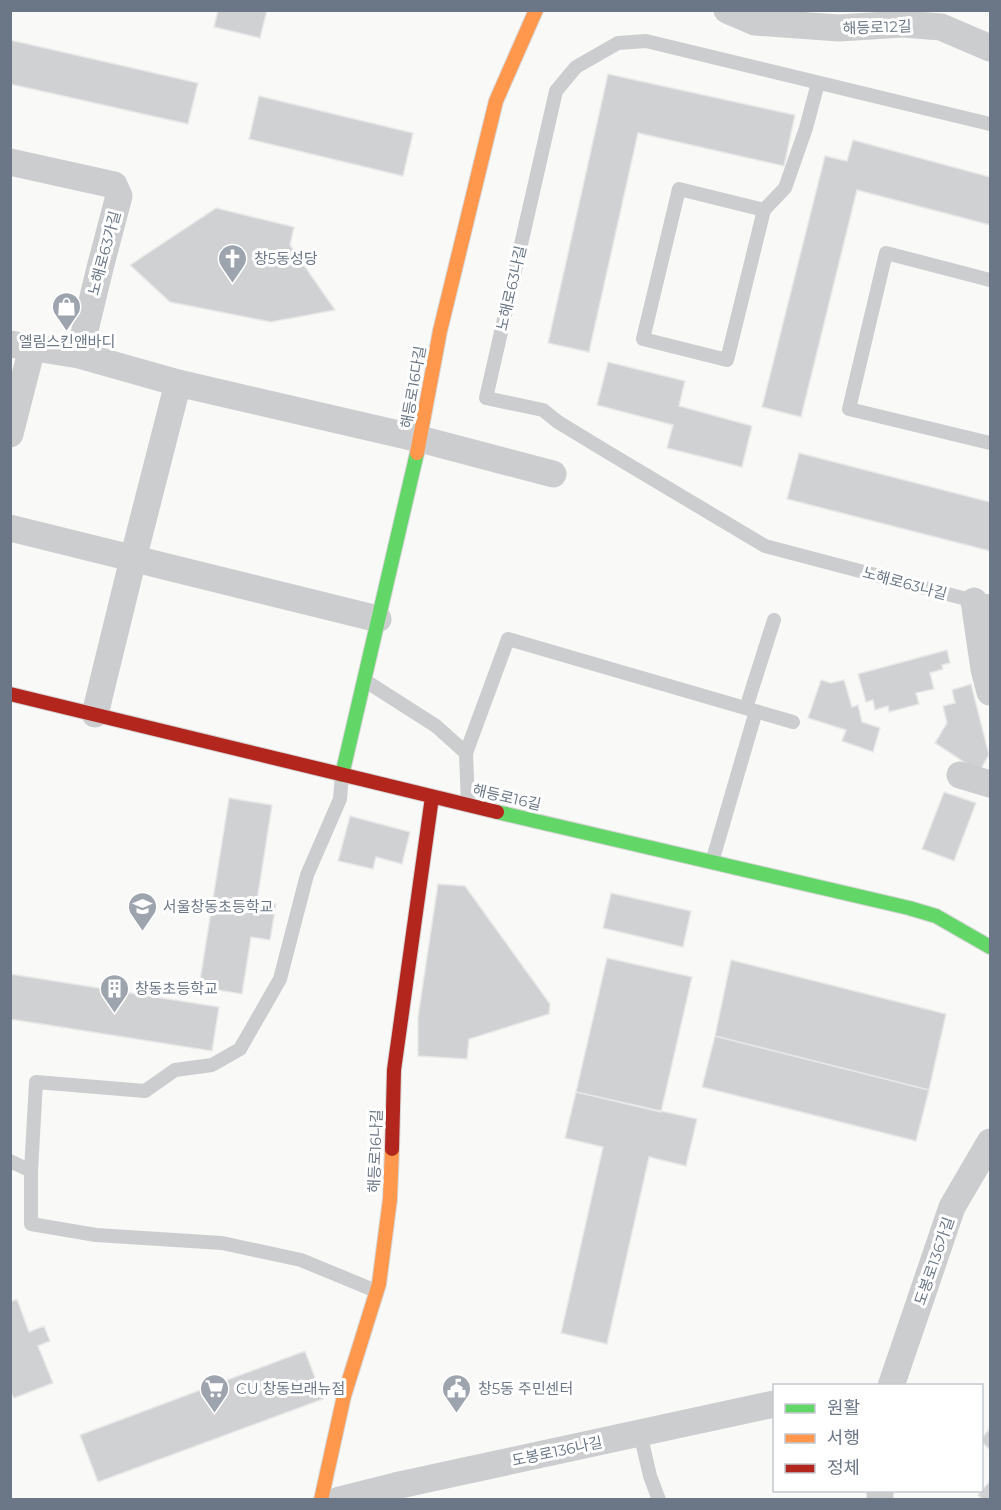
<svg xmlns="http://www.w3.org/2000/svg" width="1001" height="1510" viewBox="0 0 1001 1510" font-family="Montserrat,'Noto Sans KR',sans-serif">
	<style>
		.building { fill: #d0d1d3; stroke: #e8e8e8; stroke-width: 1.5 }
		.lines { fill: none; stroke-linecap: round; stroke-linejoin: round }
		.fast-casing { stroke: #d6d6d7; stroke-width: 16 }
		.slow-casing { stroke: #d6d6d7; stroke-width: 16 }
		.jam-casing { stroke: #d6d6d7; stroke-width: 16 }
		.lane { stroke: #cccdce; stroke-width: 14 }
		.street { stroke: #cccdce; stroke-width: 27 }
		.fast { stroke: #63d668; stroke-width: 14 }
		.slow { stroke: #ff974d; stroke-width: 14 }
		.jam { stroke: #b3261e; stroke-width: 14 }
		.labels { text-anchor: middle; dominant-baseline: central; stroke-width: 6; stroke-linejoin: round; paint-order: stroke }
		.street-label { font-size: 15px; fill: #6b7786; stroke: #fff }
		.poi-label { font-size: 15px; fill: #6b7786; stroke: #fff; text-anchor: start }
	</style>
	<rect width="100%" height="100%" fill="#f9f9f8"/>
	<path class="building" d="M 218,10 L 267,10 L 260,38 L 214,27 Z
		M 10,40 L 198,83 L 188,124 L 10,84 Z
		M 608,74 L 795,115 L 784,166 L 638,133 L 589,352 L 548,343 Z
		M 259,96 L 413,133 L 403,176 L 249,139 Z
		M 853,140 L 990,177 L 990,225 L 857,190 L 801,417 L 762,407 L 825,156 L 847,161 Z
		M 216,208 L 294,227 L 290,245 L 335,310 L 271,322 L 170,302 L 130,265 Z
		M 608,362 L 685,381 L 679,406 L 752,426 L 742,467 L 667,448 L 673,425 L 597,405 Z
		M 799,453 L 990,502 L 990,551 L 787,499 Z
		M 947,650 L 950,663 L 942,665 L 943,669 L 930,673 L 934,689 L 916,693 L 919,704 L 889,712 L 888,706 L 875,710 L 873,700 L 866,702 L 858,674 Z
		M 821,680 L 831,683 L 844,680 L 852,707 L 858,705 L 862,722 L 880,728 L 873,752 L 842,741 L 846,730 L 808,718 Z
		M 971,684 L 989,755 L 979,772 L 935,743 L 947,723 L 943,706 L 955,703 L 952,690 Z
		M 944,792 L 976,803 L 954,861 L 922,849 Z
		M 229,798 L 272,805 L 257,901 L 276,904 L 270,940 L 251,937 L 242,994 L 199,987 Z
		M 350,816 L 410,832 L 402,864 L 376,857 L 373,869 L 338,861 Z
		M 438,884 L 465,886 L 550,1004 L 549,1014 L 469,1039 L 467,1059 L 418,1056 L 418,1017 Z
		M 611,893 L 691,911 L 683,947 L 603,928 Z
		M 607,958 L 692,977 L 661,1112 L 576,1092 Z
		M 731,960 L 946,1014 L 929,1090 L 715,1036 Z
		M 10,974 L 219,1007 L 212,1051 L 10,1019 Z
		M 715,1036 L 929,1090 L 916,1141 L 702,1087 Z
		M 576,1092 L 697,1119 L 686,1166 L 649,1157 L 607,1344 L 561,1333 L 603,1147 L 565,1138 Z
		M 17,1299 L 29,1332 L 44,1326 L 50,1341 L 38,1346 L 53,1383 L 14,1398 L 10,1390 L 10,1302 Z
		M 305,1351 L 323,1399 L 98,1482 L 80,1435 Z
		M 990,1428 L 990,1450 L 982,1442 L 982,1438 Z
		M 990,1481 L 990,1500 L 983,1500 L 978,1495 Z"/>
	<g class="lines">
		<defs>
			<path id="fast" d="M 342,775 L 417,453
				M 497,812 L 909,908 L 936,916 L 990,947"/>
			<path id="slow" d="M 417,453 L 440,331 L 496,101 L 536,10
				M 321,1500 L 344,1396 L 379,1284 L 390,1199 L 392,1149"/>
			<path id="jam" d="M 10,694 L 497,812
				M 392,1149 L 394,1070 L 432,797"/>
		</defs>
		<use href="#fast" class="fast-casing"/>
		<use href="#slow" class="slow-casing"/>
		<use href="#jam" class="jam-casing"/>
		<path class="lane" d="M 990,124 L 646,41 L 618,43 L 576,67 L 556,91 L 486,398 L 543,410 L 558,422 L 609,453 L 765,546 L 974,601 L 990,601
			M 764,210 L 727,360 L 643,339 L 679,189 L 764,210 L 785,188 L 806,128 L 818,83
			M 990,280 L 886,253 L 849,409 L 990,443
			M 364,680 L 436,726 L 466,753 L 468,805
			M 746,708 L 774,620
			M 466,753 L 508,639 L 793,722
			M 342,775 L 340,799 L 307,875 L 280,979 L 240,1049 L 212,1065 L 175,1070 L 145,1091 L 36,1082 L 31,1171 L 31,1224 L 96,1235 L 222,1243 L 301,1260 L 376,1291
			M 712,862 L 756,711
			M 10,1161 L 31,1171
			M 640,1433 L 650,1476 L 659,1500"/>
		<path class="street" d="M 727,10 L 755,22 L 839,28 L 903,24 L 941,27 L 990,48
			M 10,162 L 114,185 L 119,196 L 100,268 L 79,355
			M 10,344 L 79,355 L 178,383 L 420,439 L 553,474
			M 10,434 L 32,348
			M 10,528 L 378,619
			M 974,601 L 984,669 L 990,692
			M 95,714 L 133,559 L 178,383
			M 960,775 L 990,784
			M 891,1386 L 952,1207 L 990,1142
			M 880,1490 L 880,1500
			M 339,1500 L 395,1486 L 774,1404"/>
		<use href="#fast" class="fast"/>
		<use href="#slow" class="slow"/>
		<use href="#jam" class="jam"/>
	</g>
	<defs>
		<symbol id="church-pin" viewBox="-11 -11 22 30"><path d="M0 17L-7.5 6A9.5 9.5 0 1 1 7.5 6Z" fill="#9da4ae" stroke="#fff"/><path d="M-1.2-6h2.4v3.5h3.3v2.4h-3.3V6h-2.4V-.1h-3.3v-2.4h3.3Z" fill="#fff"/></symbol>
		<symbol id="shop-pin" viewBox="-11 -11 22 30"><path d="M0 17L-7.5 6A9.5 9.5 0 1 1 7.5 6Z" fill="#9da4ae" stroke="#fff"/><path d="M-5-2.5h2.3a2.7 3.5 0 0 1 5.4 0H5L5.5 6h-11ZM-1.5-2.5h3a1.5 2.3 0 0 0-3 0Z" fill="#fff"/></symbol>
		<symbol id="school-pin" viewBox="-11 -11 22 30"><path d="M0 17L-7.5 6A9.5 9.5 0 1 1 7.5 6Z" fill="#9da4ae" stroke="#fff"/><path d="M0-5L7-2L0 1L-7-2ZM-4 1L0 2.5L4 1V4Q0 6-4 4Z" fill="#fff"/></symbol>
		<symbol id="building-pin" viewBox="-11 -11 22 30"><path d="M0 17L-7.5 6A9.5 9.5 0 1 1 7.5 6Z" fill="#9da4ae" stroke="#fff"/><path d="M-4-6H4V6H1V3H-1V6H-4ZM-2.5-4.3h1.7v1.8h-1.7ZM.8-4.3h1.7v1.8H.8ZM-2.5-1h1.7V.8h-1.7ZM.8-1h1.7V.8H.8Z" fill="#fff"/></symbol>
		<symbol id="supermarket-pin" viewBox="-11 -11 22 30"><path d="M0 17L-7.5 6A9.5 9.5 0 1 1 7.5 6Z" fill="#9da4ae" stroke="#fff"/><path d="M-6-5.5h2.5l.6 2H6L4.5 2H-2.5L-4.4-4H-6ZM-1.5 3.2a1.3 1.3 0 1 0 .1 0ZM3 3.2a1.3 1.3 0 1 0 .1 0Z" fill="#fff"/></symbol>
		<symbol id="civic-pin" viewBox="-11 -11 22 30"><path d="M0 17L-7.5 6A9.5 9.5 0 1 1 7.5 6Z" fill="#9da4ae" stroke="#fff"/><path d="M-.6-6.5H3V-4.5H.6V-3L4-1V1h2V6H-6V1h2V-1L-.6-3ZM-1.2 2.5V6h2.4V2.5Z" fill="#fff"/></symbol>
	</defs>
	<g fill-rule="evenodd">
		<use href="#church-pin" x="216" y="242" width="33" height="45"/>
		<use href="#shop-pin" x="50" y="290" width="33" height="45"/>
		<use href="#school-pin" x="126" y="890" width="33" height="45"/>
		<use href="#building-pin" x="98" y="972" width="33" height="45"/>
		<use href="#supermarket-pin" x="198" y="1372" width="33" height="45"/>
		<use href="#civic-pin" x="440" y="1372" width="33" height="45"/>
	</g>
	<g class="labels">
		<g class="street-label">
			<text transform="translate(877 27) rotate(-2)">해등로12길</text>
			<text transform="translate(104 253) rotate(-75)">노해로63가길</text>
			<text transform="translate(511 288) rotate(-77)">노해로63나길</text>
			<text transform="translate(413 387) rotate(-80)">해등로16다길</text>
			<text transform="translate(905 583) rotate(15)">노해로63나길</text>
			<text transform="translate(507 797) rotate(13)">해등로16길</text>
			<text transform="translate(375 1151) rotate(-88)">해등로16나길</text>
			<text transform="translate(934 1261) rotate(-71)">도봉로136가길</text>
			<text transform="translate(557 1451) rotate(-12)">도봉로136나길</text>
		</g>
		<g class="poi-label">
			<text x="254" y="258">창5동성당</text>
			<text x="67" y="341" text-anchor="middle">엘림스킨앤바디</text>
			<text x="163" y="906">서울창동초등학교</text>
			<text x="135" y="988">창동초등학교</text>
			<text x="236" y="1388">CU 창동브래뉴점</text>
			<text x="478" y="1388">창5동 주민센터</text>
		</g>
	</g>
	<rect width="1001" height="1510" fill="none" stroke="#6b7786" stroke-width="24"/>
	<rect x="773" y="1384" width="210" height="108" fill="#ffffff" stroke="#c4c9cf" stroke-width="1.5"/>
	<rect x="785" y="1404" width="30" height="9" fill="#63d668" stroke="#c4c9cf" stroke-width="1.5"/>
	<text x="827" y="1414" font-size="18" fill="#6b7786">원활</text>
	<rect x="785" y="1434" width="30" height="9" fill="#ff974d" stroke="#c4c9cf" stroke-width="1.5"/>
	<text x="827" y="1444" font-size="18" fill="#6b7786">서행</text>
	<rect x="785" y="1464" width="30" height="9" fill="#b3261e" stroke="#c4c9cf" stroke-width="1.5"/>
	<text x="827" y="1474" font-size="18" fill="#6b7786">정체</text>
</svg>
